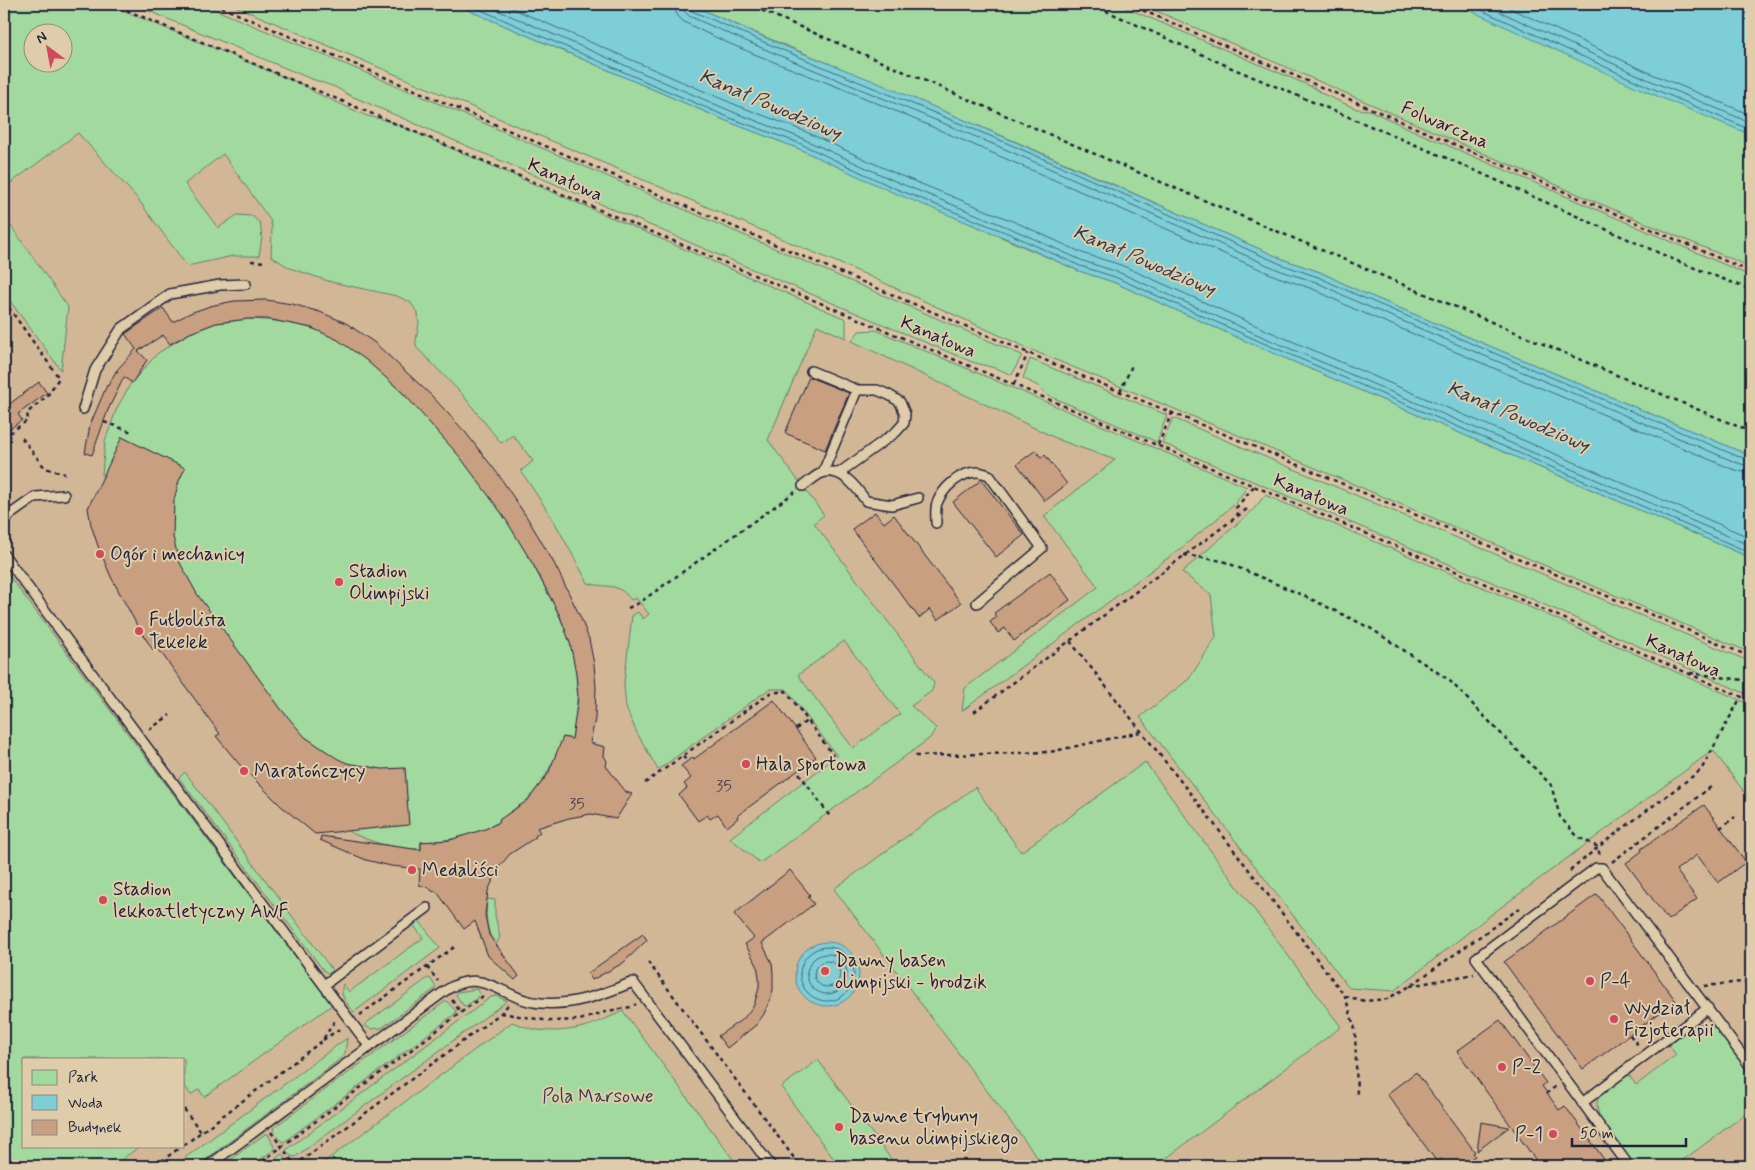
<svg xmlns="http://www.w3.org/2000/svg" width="1755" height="1170" viewBox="0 0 1755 1170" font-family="Mynerve,sans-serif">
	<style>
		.built { fill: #d2b797; fill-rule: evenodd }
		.green { fill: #a2d99e; stroke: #627e6c; fill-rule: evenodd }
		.water { fill: #7dced6; stroke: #598998 }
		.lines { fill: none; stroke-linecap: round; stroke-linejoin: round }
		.shore { stroke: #466779; stroke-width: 1 }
		.building { fill: #c89f81; stroke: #22223b }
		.lane-casing { stroke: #22223b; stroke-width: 12 }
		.path { stroke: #22223b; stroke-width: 2.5; stroke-dasharray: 4 4; stroke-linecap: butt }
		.lane { stroke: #deccaa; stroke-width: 9 }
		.poi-dot { fill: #d1495b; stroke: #deccaa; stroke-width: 2 }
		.labels { text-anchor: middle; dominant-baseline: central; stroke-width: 4; stroke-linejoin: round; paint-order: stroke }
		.number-label { font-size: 16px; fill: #4c414c }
		.street-label { font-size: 19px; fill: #22223b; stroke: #deccaa }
		.poi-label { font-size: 19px; fill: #22223b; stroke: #deccaa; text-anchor: start }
		.park-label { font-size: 19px; fill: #353d4a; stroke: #deccaa }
		.water-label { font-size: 20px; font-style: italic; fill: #303c52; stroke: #deccaa }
	</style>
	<rect width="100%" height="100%" fill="#dcc5a3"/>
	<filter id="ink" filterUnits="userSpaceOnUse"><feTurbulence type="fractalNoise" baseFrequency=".02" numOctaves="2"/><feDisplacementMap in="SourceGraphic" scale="10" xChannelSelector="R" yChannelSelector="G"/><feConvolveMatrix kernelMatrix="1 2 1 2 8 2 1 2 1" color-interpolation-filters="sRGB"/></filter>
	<g filter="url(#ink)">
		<path class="built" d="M 4,4 L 786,309 L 1062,441 L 1138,466 L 1252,511 L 1751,725 L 1751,1166 L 4,1166 ZM 32,32 L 62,32 L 62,62 L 32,62 ZM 24,1059 L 184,1059 L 184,1146 L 24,1146 Z"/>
		<path class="green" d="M 4,4 L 107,4 L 306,86 L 314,92 L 367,116 L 386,120 L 846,319 L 846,338 L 817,325 L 768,440 L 824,515 L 814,523 L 934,683 L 932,691 L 911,706 L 936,728 L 930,738 L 760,863 L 730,838 L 837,756 L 786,689 L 769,689 L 658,770 L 636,731 L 626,708 L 624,683 L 632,616 L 638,612 L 643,619 L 649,614 L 636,598 L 631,600 C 617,581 607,589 588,583 L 554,521 L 521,471 L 533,461 L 513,435 L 501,443 L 462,394 L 416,347 L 416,339 L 419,324 L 418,313 L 410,302 L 397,296 L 331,282 L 290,268 L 271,256 L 272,227 L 270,220 L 223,154 L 185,184 L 218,228 L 237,215 L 252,216 L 260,223 L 262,237 L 259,256 L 233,256 L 187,266 L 137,198 L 78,133 L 4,188 ZM 32,32 L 62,32 L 62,62 L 32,62 ZM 844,641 L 900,714 L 853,748 L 798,675 Z
			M 132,4 L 202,4 L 428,99 L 1022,355 L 1012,375 L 998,369 L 972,362 L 721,256 L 349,95 L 335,87 L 309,78 Z
			M 230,4 L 454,4 L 729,122 L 797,148 L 1079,271 L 1113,282 L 1259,347 L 1751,558 L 1751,653 L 1235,434 L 1034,351 L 862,273 Z
			M 689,4 L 1117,4 L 1315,88 L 1323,94 L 1357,109 L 1369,110 L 1419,133 L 1751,276 L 1751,456 L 1359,291 L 1320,272 L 1285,260 C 1192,220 1099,177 1005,137 C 900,92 793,50 689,4 Z
			M 1140,4 L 1459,4 L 1751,132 L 1751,267 C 1546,183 1344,91 1140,4 Z
			M 4,216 L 68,307 L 61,370 L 4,293 Z
			M 248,319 C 278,320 312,325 339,340 C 357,351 373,366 389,380 C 451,438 505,508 543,584 C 553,603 563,622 570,642 C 579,674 579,707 572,739 L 563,737 C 554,764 541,787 521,806 L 518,806 C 511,811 502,820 497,823 C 475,837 446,841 421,842 L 420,849 C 382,849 352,835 321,816 L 107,512 L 102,475 L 105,441 L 117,408 L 131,383 L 158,353 L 190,333 L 216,323 Z
			M 876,330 L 1247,487 L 1235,504 L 1180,549 L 962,711 L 965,688 L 1098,587 L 1044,516 L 1115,460 L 1062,441 L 852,341 L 859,331 Z
			M 1030,359 L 1167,415 L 1157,442 L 1047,395 L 1038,386 L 1023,378 Z
			M 1173,418 L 1751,662 L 1751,696 L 1527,597 L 1162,443 Z
			M 1265,495 L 1520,603 L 1751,705 L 1751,801 L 1713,750 L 1484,920 L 1394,991 L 1349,988 L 1140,717 L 1189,679 L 1216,637 L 1211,595 L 1182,572 L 1252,511 Z
			M 4,569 L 332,1005 L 204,1097 L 199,1089 L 191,1095 L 184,1085 L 184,1059 L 24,1059 L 24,1146 L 140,1146 L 113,1166 L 10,1166 L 4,1158 Z
			M 1145,762 L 1341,1027 L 1156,1166 L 1044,1166 L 834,889 L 975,787 L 1021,852 Z
			M 185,772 L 333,971 L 328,973 L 324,971 L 179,778 Z
			M 487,899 L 495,900 L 495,915 L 500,937 L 496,944 C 485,932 486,915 487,899 Z
			M 418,919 L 440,948 L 354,1012 C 347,1003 339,996 343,984 L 349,992 L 423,938 L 412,923 Z
			M 428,978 L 431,979 L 436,988 L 382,1028 L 371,1029 L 364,1025 Z
			M 477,989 L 479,994 L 477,998 L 466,1006 L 463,1005 L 456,995 L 458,992 Z
			M 497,996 L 507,1001 L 295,1157 L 291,1156 L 286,1150 L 491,997 Z
			M 446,1001 L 456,1011 L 455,1014 L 284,1142 C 278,1140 274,1133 273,1128 Z
			M 623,1011 L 738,1166 L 319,1166 L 512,1022 C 520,1025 530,1029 538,1030 C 572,1034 593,1025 623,1011 Z
			M 1701,1024 L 1713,1026 L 1716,1029 L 1751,1076 L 1751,1110 L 1675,1166 L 1634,1166 C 1624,1152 1591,1117 1598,1099 C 1602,1089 1619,1081 1628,1074 L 1636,1085 L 1676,1055 L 1668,1044 L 1695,1025 Z
			M 347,1038 L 345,1053 L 339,1060 L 197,1166 L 174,1166 Z
			M 818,1060 L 896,1166 L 839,1166 L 781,1087 Z
			M 265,1134 L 268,1134 L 275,1149 L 251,1166 L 222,1166 Z
			M 282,1154 L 287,1161 L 282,1166 L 266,1166 Z"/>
		<path class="water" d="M 454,4 L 689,4 L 782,45 L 871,80 L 1004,137 L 1285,260 L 1320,272 L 1359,291 L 1751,456 L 1751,558 L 1259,347 L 1113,282 L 1079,271 L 1008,239 L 892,192 L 797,148 L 729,122 Z
			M 1456,4 L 1737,4 L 1751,10 L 1751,135 L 1645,91 Z
			M795 974a32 32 0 1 1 64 0a32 32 0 1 1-64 0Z"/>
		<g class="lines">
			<path class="shore" d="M 467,4 L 730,118 L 799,143 L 894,188 L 1010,234 L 1080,266 L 1115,277 L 1261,342 L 1751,553
				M 483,4 L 733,112 L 801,138 L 897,182 L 1012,229 L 1083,261 L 1118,272 L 1263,337 L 1751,546
				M 502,4 L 736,105 L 804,131 L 899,175 L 1015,222 L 1085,254 L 1121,265 L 1266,330 L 1751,538
				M 674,4 L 677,15 L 684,22 C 742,52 805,73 865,98 C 1003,157 1140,218 1278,277 L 1313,289 L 1352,308 L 1732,469 L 1751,474
				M 682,4 L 684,11 L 689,16 C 791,62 896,103 1000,147 C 1094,187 1187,230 1281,271 L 1316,282 L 1355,301 L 1735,462 L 1751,467
				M 688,4 L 689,8 L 692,11 C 794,56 899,98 1002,141 C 1096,181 1189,224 1283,265 L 1318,277 L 1357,295 L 1737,456 L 1751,460
				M 1468,4 L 1647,86 L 1751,130
				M 1483,4 L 1649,80 L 1751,123
				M 1501,4 L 1652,74 L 1751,115
				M800 974a27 27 0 1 1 54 0a27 27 0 1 1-54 0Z
				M807 974a20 20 0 1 1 40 0a20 20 0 1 1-40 0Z
				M814 974a13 13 0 1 1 26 0a13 13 0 1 1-26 0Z"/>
		</g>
		<path class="building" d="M 266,300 L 292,304 L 320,312 L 346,323 L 375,343 L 432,396 L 466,433 L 498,474 L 528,519 L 554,563 L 580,616 L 589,639 L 594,664 L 596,687 L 595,719 L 590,743 L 605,747 L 604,756 L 607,761 L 606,766 L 626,792 L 632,794 L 616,819 L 591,814 L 569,818 L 537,828 L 540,832 L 535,836 L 536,837 L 510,854 L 499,867 L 488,891 L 485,915 L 489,935 L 519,976 L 515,980 L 488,956 L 475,921 L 464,929 L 437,892 L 432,891 L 428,887 L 419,885 L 420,869 L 391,866 L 366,860 L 320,840 L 321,836 L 421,850 L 421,842 L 450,840 L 485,829 L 500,822 L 499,820 L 528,800 L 548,774 L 563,737 L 572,739 L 578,698 L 576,673 L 570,643 L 560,616 L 534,566 L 503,515 L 460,457 L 404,394 L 366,360 L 338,340 L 312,328 L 267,319 L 248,319 L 216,323 L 190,333 L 170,344 L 163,335 L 138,351 L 147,360 L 132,383 L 124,377 L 108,410 L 92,455 L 85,453 L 90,425 L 107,385 L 108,386 L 116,371 L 118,372 L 116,371 L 136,349 L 125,334 L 163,308 L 173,322 L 190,313 L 210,306 L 234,301 Z
			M 809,377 L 849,393 L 825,450 L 785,433 Z
			M 39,382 L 47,393 L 18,414 L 22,420 L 4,433 L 4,408 Z
			M 122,437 L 185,468 L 179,481 L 174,500 L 173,537 L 179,561 L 197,594 L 281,709 L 305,737 L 338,759 L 347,763 L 382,769 L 405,768 L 409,825 L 315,834 L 281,806 L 239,764 L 216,736 L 220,734 L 157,647 L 153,650 L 138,627 L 111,577 L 98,546 L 91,525 L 88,508 Z
			M 1036,450 L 1041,458 L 1045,455 L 1067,484 L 1045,501 L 1017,464 Z
			M 981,480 L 1024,535 L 996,557 L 953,502 Z
			M 875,512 L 884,523 L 894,515 L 961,603 L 938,620 L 930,609 L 919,618 L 852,529 Z
			M 1050,572 L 1070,600 L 1014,641 L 1005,628 L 998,633 L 990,622 L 997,617 L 994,613 Z
			M 774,700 L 816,757 L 737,816 L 738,818 L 727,827 L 718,814 L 710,819 L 707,815 L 698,821 L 679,795 L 687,788 L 684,784 L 691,778 L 681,766 L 693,757 L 694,759 Z
			M 1704,805 L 1746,862 L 1718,883 L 1697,855 L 1676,870 L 1697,899 L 1668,920 L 1626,863 L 1642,851 L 1641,849 Z
			M 790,870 L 810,895 L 808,897 L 814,904 L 762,943 L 772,963 L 773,973 L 773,990 L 769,1002 L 764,1014 L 756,1025 L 727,1048 L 718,1036 L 744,1018 L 754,1005 L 759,988 L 759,977 L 757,965 L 745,944 L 754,938 L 734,914 Z
			M 1597,894 L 1676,1001 L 1583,1069 L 1504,962 Z
			M 643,934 L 647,940 L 623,963 L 592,980 L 588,973 Z
			M 1500,1020 L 1546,1083 L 1542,1086 L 1559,1110 L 1565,1106 L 1609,1166 L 1540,1166 L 1457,1051 Z
			M 1416,1072 L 1475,1152 L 1473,1153 L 1475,1156 L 1461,1166 L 1447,1166 L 1441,1159 L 1437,1162 L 1387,1094 Z
			M 1481,1122 L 1509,1127 L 1477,1151 L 1480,1130 Z"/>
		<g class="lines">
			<defs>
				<path id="lane" d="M 811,371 L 857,390 L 877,390 L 889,395 L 900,402 L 905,414 L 904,423 L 896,432 L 839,473
					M 83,409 L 95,370 L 121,329 L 170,294 L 220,285 L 246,284
					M 823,472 L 857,390
					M 803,486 C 809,482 816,475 822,473 C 841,466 857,488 866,501 L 892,505 L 918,498
					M 4,519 L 35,497 L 64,495
					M 936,523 C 936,517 935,508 937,503 C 943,488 960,472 977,472 C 981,472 985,474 989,475 L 1042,548 L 977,603
					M 4,555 L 369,1046
					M 324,985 L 427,908
					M 1582,1103 L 1708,1008
					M 208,1166 L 445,991 C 483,964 504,1001 541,1003 C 574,1006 603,994 633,982 L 771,1166
					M 1629,1166 L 1476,958 L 1596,868 L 1602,868 L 1751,1067"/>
			</defs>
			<use href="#lane" class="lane-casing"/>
			<path class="path" d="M 112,4 L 1474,579 L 1751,701
				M 214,4 L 1082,376 L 1258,448 L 1751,657
				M 747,4 L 1109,160 L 1751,432
				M 1091,4 L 1234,69 L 1449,159 L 1677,261 L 1751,290
				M 1128,4 L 1751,272
				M 251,261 L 266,262
				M 4,301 L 59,378 L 47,396 L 27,413 L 28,420 L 4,437
				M 1014,384 L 1028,353
				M 1120,392 L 1133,363
				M 104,422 L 132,432
				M 22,438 L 45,468 L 65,474
				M 1158,445 L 1172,413
				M 1238,516 L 1236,508 L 1254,486
				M 1184,555 L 1223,561 L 1309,598 L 1370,628 L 1449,680 L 1551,785 L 1560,817 L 1578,837 L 1598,847 L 1600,857
				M 628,608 L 639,603 L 795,492
				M 1070,641 L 1205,812 L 1345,996 L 1355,1029 L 1357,1095
				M 1690,673 L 1751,681
				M 974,712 L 1247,509
				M 796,729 L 808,720
				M 149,730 L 170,715
				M 683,756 L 687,762
				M 915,756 L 1050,752 L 1140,732
				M 799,773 L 831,818
				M 645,783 L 770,693 L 786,691 L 833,755
				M 1720,828 L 1735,817
				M 1612,862 L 1712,786
				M 1570,871 L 1598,847 L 1701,770 L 1741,697
				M 648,962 L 800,1166
				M 427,967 L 438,981
				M 1410,986 L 1474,974
				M 1704,986 L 1751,981
				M 1345,996 L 1365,1001 L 1387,999 L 1410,986 L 1520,908
				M 452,1000 L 461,1013
				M 501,1013 L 549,1021 L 580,1020 L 608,1011 L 631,1007 L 636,1004
				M 360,1015 L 457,945
				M 1630,1035 L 1638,1045
				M 323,1040 L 341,1028
				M 1546,1094 L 1556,1086
				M 184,1109 L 201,1132
				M 271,1132 L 295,1165
				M 184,1145 L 322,1041 L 336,1019
				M 4,1163 L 6,1166
				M 155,1166 L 182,1146
				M 256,1166 L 483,996
				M 294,1166 L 501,1013 L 508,1005"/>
			<use href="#lane" class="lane"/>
		</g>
	</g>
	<g class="poi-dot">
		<circle cx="100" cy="554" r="5"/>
		<circle cx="339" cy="582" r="5"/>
		<circle cx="139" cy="631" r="5"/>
		<circle cx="746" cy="764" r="5"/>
		<circle cx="244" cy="771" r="5"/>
		<circle cx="412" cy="870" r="5"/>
		<circle cx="103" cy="900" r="5"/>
		<circle cx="825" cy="971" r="5"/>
		<circle cx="1590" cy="981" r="5"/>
		<circle cx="1614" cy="1019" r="5"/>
		<circle cx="1502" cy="1067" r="5"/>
		<circle cx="839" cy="1127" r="5"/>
		<circle cx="1553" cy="1134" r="5"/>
	</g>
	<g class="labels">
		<g class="number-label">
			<text x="724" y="786">35</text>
			<text x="577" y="804">35</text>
		</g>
		<g class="street-label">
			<text transform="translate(1445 125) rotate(23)">Folwarczna</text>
			<text transform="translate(565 180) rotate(24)">Kanałowa</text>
			<text transform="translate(938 337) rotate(23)">Kanałowa</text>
			<text transform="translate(1311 495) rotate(23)">Kanałowa</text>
			<text transform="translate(1683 656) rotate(24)">Kanałowa</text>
		</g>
		<g class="poi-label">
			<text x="110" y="554">Ogór i mechanicy</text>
			<text x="349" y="571">Stadion<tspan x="349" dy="22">Olimpijski</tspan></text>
			<text x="149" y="620">Futbolista<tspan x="149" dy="22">Tekelek</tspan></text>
			<text x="756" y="764">Hala sportowa</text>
			<text x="254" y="771">Maratończycy</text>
			<text x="422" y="870">Medaliści</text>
			<text x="113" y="889">Stadion<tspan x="113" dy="22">lekkoatletyczny AWF</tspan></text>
			<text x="835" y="960">Dawny basen<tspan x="835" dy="22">olimpijski - brodzik</tspan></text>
			<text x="1600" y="981">P-4</text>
			<text x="1624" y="1008">Wydział<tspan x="1624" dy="22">Fizjoterapii</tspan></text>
			<text x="1512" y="1067">P-2</text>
			<text x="849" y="1116">Dawne trybuny<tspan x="849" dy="22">basenu olimpijskiego</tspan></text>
			<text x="1543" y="1134" text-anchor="end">P-1</text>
		</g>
		<g class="park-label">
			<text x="598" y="1096">Pola Marsowe</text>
		</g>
		<g class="water-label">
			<text transform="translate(770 105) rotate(23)">Kanał Powodziowy</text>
			<text transform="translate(1144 261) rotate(23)">Kanał Powodziowy</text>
			<text transform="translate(1518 417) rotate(23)">Kanał Powodziowy</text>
		</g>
	</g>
	<rect width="1755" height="1170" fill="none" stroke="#deccaa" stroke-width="20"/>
	<rect x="10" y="10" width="1735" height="1150" fill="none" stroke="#22223b" stroke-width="2" filter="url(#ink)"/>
	<rect x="22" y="1058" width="162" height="90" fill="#deccaa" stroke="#93887e"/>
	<rect x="32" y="1070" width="25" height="15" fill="#a2d99e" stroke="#93887e"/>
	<text x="68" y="1082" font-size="15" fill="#22223b">Park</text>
	<rect x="32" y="1095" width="25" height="15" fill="#7dced6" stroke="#93887e"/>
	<text x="68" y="1108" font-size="15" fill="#22223b">Woda</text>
	<rect x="32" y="1120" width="25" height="15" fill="#c89f81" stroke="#93887e"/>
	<text x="68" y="1132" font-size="15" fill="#22223b">Budynek</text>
	<g transform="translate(48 48) rotate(328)"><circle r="24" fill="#deccaa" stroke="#93887e"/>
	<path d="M0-4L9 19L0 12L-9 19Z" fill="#d1495b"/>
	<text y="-8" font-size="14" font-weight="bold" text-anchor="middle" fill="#22223b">N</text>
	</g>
	<path d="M1572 1138v8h114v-8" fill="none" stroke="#22223b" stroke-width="2.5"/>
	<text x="1580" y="1138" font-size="15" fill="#22223b" stroke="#deccaa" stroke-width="4" paint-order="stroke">50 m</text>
</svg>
